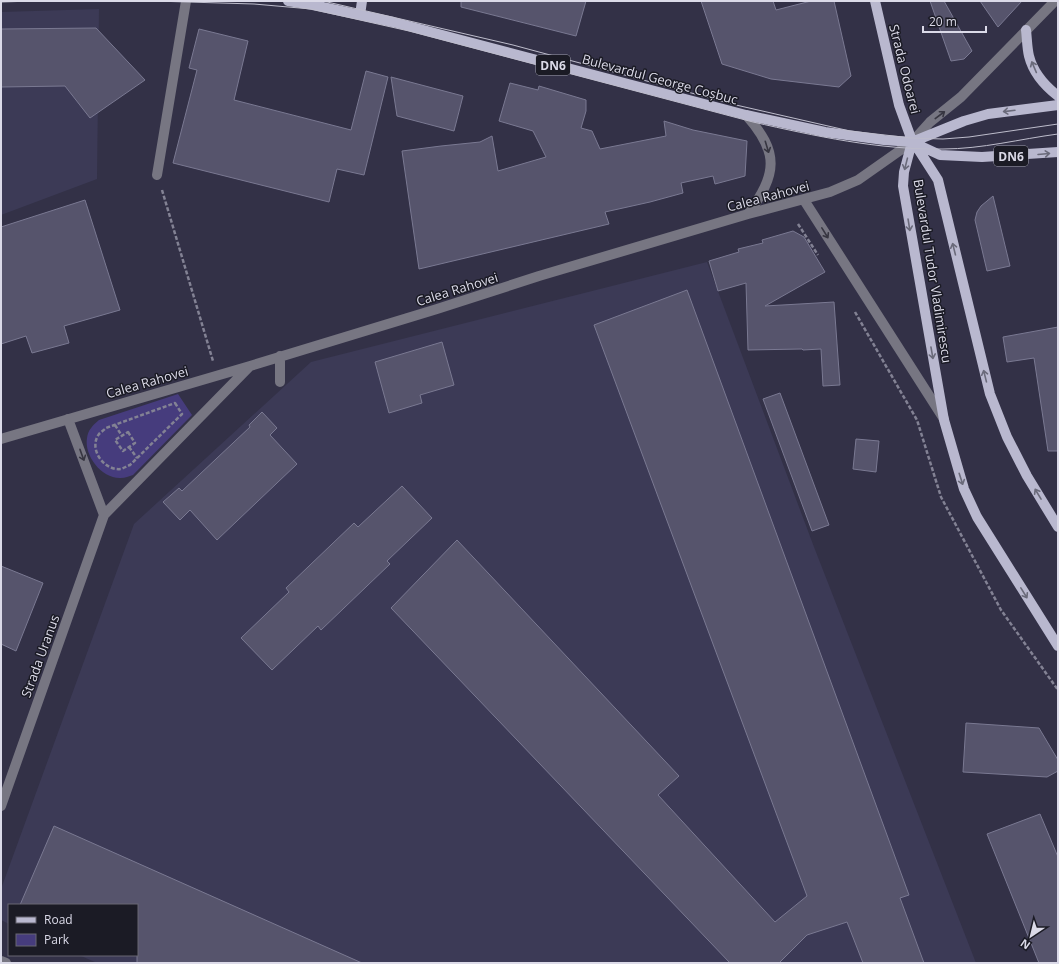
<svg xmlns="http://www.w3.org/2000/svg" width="1059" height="964" viewBox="0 0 1059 964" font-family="'Open Sans',sans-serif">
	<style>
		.built { fill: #3c3a56 }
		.green { fill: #463c7d }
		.building { fill: #56546c; stroke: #7a7992 }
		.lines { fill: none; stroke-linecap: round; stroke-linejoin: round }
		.path { stroke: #838294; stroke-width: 2.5; stroke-dasharray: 4 2; stroke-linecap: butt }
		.minor { stroke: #777682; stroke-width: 10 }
		.major { stroke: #b9b8cf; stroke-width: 10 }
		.tram { stroke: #bebdcc; stroke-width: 1 }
		.oneway { stroke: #6a6a7a }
		.oneway2 { stroke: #373641 }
		.labels { text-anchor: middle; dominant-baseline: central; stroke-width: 3; stroke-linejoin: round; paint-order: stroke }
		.shield { fill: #1b1b25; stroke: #a1a1ae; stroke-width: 1 }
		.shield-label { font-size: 12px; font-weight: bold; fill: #dbdae8 }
		.street-label { font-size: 13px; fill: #dbdae8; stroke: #1b1b25 }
	</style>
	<rect width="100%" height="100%" fill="#333147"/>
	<path class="built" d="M 99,9 L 97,179 L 1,215 L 1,12 Z
		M 707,262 L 814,547 L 976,963 L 97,963 L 79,955 L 137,955 L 137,905 L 9,905 L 9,924 L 1,920 L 1,889 L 134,524 L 311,362 Z"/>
	<path class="green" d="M 178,394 L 192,415 L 133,475 C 129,476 125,478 121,478 C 102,479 84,456 87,438 C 88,430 93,425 99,420 Z"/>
	<path class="building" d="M 461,1 L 586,1 L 576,36 L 461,7 Z
		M 701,1 L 773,1 L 776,10 L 811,1 L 834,1 L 851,76 L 839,87 L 771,79 L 722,64 Z
		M 930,1 L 944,1 L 972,51 L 964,59 L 951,61 Z
		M 980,1 L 1022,1 L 998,27 Z
		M 96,28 L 145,80 L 90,118 L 65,86 L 1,87 L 1,29 Z
		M 199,29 L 248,41 L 234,100 L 351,130 L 366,71 L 388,77 L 364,175 L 337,169 L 329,202 L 173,163 L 197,70 L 189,68 Z
		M 391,77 L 463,96 L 454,131 L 397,116 Z
		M 510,83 L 538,90 L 539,86 L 586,100 L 586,111 L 581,128 L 592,131 L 600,149 L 666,136 L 664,121 L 693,130 L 747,141 L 745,176 L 715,184 L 713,176 L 681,183 L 683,193 L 650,202 L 605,212 L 609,224 L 419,269 L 402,151 L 441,146 L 480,142 L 492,136 L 498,171 L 546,157 L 533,131 L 499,121 Z
		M 993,196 L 1010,266 L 987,271 L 975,220 L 977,212 L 981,206 Z
		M 85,200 L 120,310 L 64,326 L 69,343 L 32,353 L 26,336 L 1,344 L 1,227 Z
		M 793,231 L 804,237 L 825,272 L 765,306 L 834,302 L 840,385 L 823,386 L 821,349 L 803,350 L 802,349 L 748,350 L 746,283 L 718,291 L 709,261 L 739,252 L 738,249 L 763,243 L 762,240 Z
		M 687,290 L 909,895 L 900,898 L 924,963 L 863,963 L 847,922 L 807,935 L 779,963 L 730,963 L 391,608 L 457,540 L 679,776 L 658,795 L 775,922 L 807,896 L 594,325 Z
		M 1058,327 L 1058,451 L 1048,451 L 1034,358 L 1007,362 L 1003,337 Z
		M 442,342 L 454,385 L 420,395 L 422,403 L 389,413 L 375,362 Z
		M 780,393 L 829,525 L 812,531 L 763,399 Z
		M 262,412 L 277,428 L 270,435 L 297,464 L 217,540 L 190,510 L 180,520 L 163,502 L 179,488 L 182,491 L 250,427 L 249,425 Z
		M 856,439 L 879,441 L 876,472 L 853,469 Z
		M 402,486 L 432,518 L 387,561 L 390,564 L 321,630 L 318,626 L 272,670 L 241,638 L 289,592 L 286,588 L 354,523 L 358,527 Z
		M 1,566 L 43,583 L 16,651 L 1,644 Z
		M 966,723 L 1039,728 L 1058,760 L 1058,771 L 1047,777 L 963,772 Z
		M 1040,814 L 1058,857 L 1058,963 L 1039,963 L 987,834 Z
		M 54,826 L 362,963 L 137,963 L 137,905 L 20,905 Z"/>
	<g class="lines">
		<path class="path" d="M 162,190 L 213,361
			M 798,224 L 818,255
			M 855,312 L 917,420 L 941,497 L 1001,610 L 1058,690
			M 175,403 L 182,414 L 130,465 C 127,466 124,468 121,469 C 104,471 88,449 99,434 C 101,432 104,430 106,428 Z
			M 115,425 L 122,436
			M 128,432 L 135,443 L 123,451 L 115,440 Z
			M 129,447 L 137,458"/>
		<path class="minor" d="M 746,115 C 780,153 777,174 748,214
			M 157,175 L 186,1
			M 804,200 L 944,419
			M 280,356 L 280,382
			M 68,419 L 104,515
			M 1,439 L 250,366 L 437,309 L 539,276 L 748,214 L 830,192 L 858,180 L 912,142 L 930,122 L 961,97 L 1055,1
			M 1,806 L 104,515 L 250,366
			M 1,961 L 6,963"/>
		<path class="major" d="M 288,1 L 313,5 L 393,22 L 746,115 L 825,132 L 884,140 L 912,142 L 940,155 L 982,157 L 1058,152
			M 875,1 L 899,105 L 911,138 L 938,180 L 990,394 L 1007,437 L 1027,476 L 1058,527
			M 360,15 L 362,1
			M 1026,30 C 1027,38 1027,48 1029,56 C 1033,72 1045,86 1058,96
			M 912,142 L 904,172 L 903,186 L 944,420 L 964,489 L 977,517 L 1058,646
			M 912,142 L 964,121 L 988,114 L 1058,105"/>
		<path class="tram" d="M 154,1 L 254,4 L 311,9 L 409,31 L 753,122 C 815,136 879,150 943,149 C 982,149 1020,139 1058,134
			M 323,1 L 513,45 L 736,105 L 850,131 L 911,138 L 943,139 L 969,137 L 1058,124
			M 1,2 L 34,1"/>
	</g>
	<defs><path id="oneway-shaft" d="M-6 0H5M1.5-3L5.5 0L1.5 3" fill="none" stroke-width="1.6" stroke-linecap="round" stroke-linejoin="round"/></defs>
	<g class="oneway">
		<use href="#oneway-shaft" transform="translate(1034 67) rotate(-113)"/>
		<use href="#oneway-shaft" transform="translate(1009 111) rotate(173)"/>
		<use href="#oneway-shaft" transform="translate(1044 154) rotate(-5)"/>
		<use href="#oneway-shaft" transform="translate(906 164) rotate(104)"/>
		<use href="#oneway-shaft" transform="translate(909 225) rotate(81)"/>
		<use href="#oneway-shaft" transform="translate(954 249) rotate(-104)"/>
		<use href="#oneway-shaft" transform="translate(932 353) rotate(80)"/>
		<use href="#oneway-shaft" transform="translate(985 376) rotate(-104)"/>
		<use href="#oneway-shaft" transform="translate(961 479) rotate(72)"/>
		<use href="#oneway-shaft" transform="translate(1038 494) rotate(-121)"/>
		<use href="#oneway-shaft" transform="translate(1024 593) rotate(58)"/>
	</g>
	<g class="oneway2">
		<use href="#oneway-shaft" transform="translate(940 115) rotate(-37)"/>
		<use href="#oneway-shaft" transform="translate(767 147) rotate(73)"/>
		<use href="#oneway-shaft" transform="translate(825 233) rotate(58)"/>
		<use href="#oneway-shaft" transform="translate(82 455) rotate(70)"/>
	</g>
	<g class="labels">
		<g class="shield">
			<rect x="536" y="55" width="34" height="20" rx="3"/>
			<rect x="994" y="146" width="34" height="20" rx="3"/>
		</g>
		<g class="shield-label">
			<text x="553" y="65">DN6</text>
			<text x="1011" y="156">DN6</text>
		</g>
		<g class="street-label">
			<text transform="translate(905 69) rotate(76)">Strada Odoarei</text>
			<text transform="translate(660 79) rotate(15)">Bulevardul George Coșbuc</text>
			<text transform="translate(768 196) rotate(-15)">Calea Rahovei</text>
			<text transform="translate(933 271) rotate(81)">Bulevardul Tudor Vladimirescu</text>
			<text transform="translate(457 289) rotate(-17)">Calea Rahovei</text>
			<text transform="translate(147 382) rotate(-16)">Calea Rahovei</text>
			<text transform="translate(40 656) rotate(-70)">Strada Uranus</text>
		</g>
	</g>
	<rect width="1059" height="964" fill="none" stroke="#dbdae8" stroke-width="4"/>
	<rect x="8" y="904" width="130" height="52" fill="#1b1b25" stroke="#686773"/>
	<rect x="16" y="917" width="20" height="6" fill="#b9b8cf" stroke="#686773"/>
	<text x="44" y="924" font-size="12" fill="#dbdae8">Road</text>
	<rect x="16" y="934" width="20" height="12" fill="#463c7d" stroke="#686773"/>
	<text x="44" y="944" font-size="12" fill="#dbdae8">Park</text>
	<g transform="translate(1031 936) rotate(215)" stroke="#1b1b25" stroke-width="3" paint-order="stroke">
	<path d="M0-3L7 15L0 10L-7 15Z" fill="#dbdae8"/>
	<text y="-6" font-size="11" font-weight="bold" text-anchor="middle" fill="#dbdae8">N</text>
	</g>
	<path d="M923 26v6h63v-6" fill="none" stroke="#dbdae8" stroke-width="2"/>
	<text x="929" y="26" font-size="12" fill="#dbdae8" stroke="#1b1b25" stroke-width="3" paint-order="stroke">20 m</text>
</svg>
